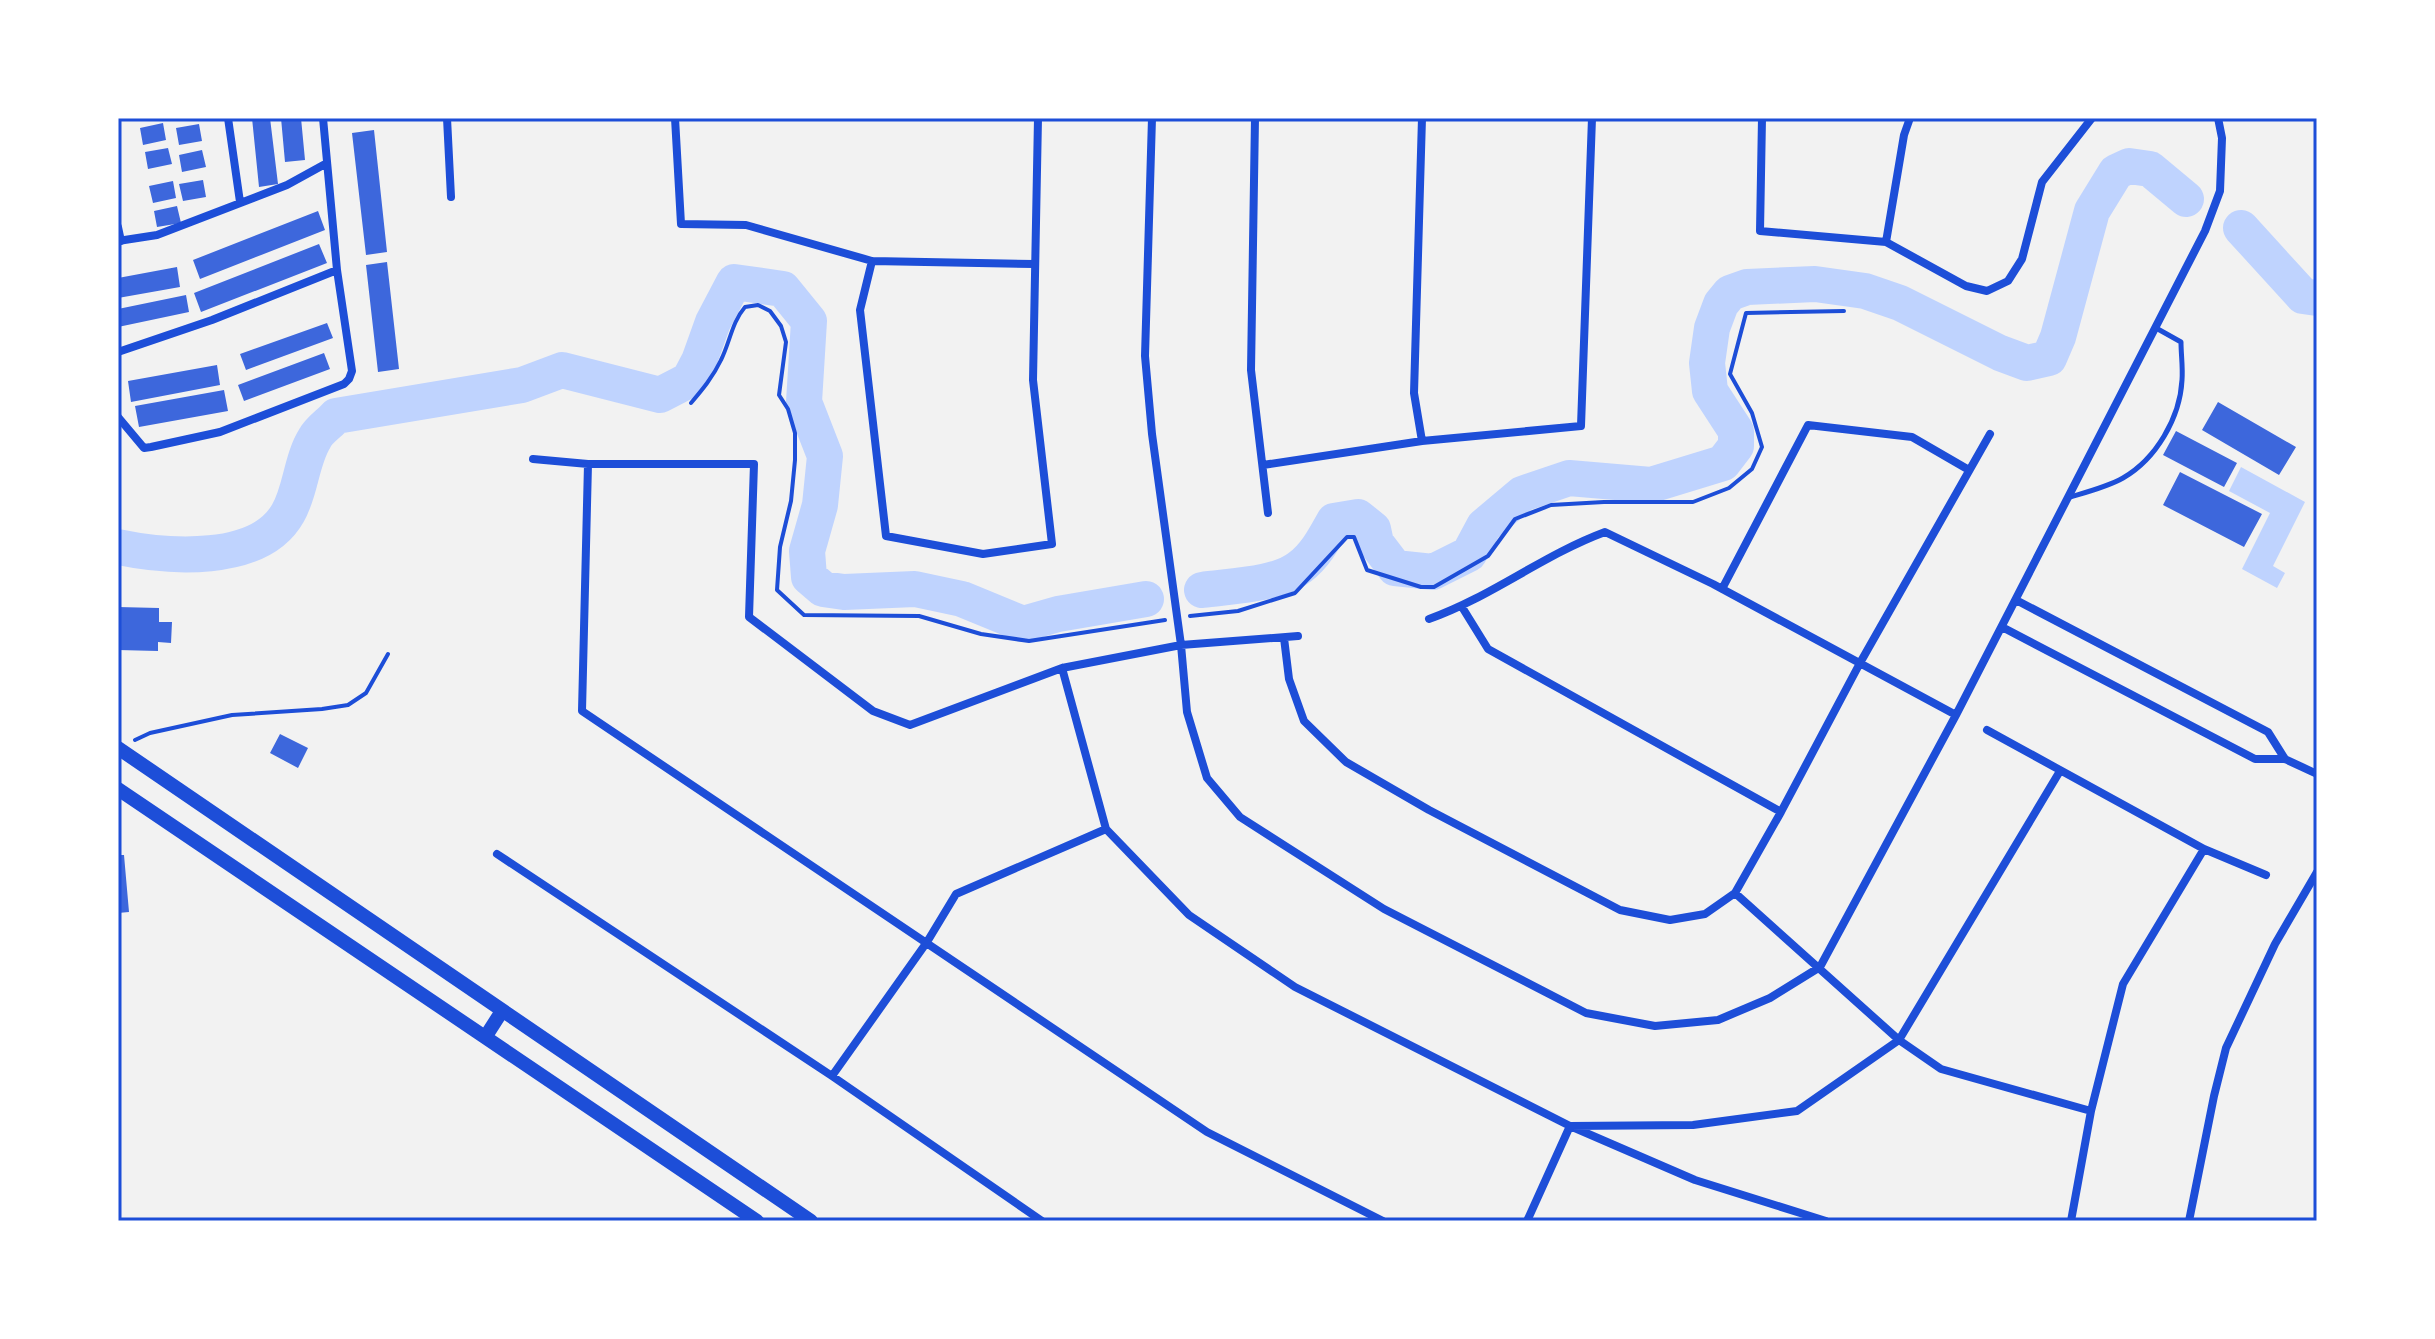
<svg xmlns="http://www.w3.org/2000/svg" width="2435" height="1339" viewBox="0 0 2435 1339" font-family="Roboto,sans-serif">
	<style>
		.water { fill: #bfd3fe }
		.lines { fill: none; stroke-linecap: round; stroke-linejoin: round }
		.river { stroke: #bfd3fe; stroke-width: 36 }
		.building { fill: #3d67dc }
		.path { stroke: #1d4ed8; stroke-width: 4 }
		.service { stroke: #1d4ed8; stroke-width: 5 }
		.minor { stroke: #1d4ed8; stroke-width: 8 }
		.secondary { stroke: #1d4ed8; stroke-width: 14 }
		.neatline { fill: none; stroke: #1d4ed8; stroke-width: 3 }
	</style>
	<rect width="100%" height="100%" fill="#f2f2f2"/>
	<path class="water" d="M 2241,467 L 2305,502 L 2273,566 L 2285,573 L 2277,588 L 2242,569 L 2270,513 L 2229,491 Z"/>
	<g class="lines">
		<path class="river" d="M 2241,228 L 2303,296 L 2317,298
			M 118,547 C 166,557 259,565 288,513 C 301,491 301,460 315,438 C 319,430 330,423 336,416 L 522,385 L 562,370 L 660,395 L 689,380 L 699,361 L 713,322 L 734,282 L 783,289 L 809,321 L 804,402 L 825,456 L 820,505 L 807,551 L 809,577 L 823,589 L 844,592 L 915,589 L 962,599 L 1023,624 L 1058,614 L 1146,599
			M 1202,590 C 1230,586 1278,585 1300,567 C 1316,555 1325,537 1334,521 L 1358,517 L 1373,529 L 1376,543 L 1395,568 L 1433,572 L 1469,554 L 1484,526 L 1522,494 L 1569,478 L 1651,485 L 1723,463 L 1736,446 L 1736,431 L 1710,391 L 1707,363 L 1712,328 L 1721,304 L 1730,293 L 1747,287 L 1815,284 L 1865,291 L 1900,303 L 2000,353 L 2027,363 L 2049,358 L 2058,337 L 2092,211 L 2116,172 L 2129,166 L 2150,169 L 2186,199"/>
	</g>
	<path class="building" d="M 252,118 L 270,118 L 278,184 L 259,187 Z
		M 281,118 L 301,118 L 305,160 L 285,162 Z
		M 163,123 L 166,140 L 143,145 L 140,128 Z
		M 199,124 L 202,141 L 179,145 L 176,128 Z
		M 374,130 L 387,252 L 366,255 L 352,133 Z
		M 168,148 L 172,164 L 148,169 L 145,152 Z
		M 202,150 L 206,167 L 182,172 L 179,155 Z
		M 203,180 L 206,197 L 183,201 L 179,184 Z
		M 173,181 L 176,198 L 153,203 L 149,186 Z
		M 177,206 L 181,223 L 157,227 L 154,211 Z
		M 318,211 L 325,230 L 200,279 L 193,260 Z
		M 319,244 L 327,263 L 201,312 L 194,293 Z
		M 387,262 L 399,369 L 378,372 L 366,265 Z
		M 177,267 L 180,287 L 118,298 L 118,278 Z
		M 186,295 L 189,312 L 118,327 L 118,309 Z
		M 327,323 L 333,338 L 246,370 L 240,354 Z
		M 324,353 L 330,369 L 244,401 L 238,385 Z
		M 217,365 L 220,385 L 131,402 L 128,381 Z
		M 224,390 L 228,411 L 139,427 L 135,406 Z
		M 2218,402 L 2296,447 L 2279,475 L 2202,430 Z
		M 2176,431 L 2237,463 L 2224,487 L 2163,455 Z
		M 2180,472 L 2262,514 L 2244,547 L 2163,505 Z
		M 118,607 L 159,608 L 159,622 L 172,622 L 171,643 L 158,642 L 158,651 L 118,650 Z
		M 280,734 L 308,748 L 298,768 L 270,753 Z
		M 118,855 L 124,855 L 129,912 L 118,913 Z"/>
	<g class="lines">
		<path class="path" d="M 691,403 C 702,390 713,377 721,360 C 730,342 732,322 745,307 L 758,305 L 770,311 L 781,326 L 786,342 L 779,395 L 788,409 L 795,433 L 795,460 L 791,501 L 780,547 L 777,590 L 804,615 L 919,616 L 981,634 L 1029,641 L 1165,620
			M 1190,616 L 1238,611 L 1295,593 L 1347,537 L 1354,537 L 1367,570 L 1421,587 L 1434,587 L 1488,556 L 1515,519 L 1551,505 L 1604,502 L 1693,502 L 1729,488 L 1752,469 L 1762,447 L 1752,413 L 1730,374 L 1746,313 L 1844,311
			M 135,740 L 150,733 L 232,715 L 322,709 L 348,705 L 366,693 L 388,654"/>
		<path class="service" d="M 2070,497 C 2087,492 2107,487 2123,478 C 2156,459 2180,418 2182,380 C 2183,367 2181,355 2181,342 L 2156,328"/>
		<path class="minor" d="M 228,118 L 240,202
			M 447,118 L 451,197
			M 675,118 L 681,224 L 746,225 L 872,261 L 1034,264
			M 1152,118 L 1145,356 L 1152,434 L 1181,645 L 1187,712 L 1207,778 L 1240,817 L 1384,909 L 1586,1013 L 1655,1026 L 1718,1020 L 1770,998 L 1820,967 L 1956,715 L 2205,231 L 2220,191 L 2222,138 L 2218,118
			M 1255,118 L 1251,370 L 1268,513
			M 1762,118 L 1760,231 L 1886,242 L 1966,286 L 1987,291 L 2008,281 L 2022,259 L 2042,182 L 2092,118
			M 118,227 L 121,241
			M 118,241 L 157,235 L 287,185 L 327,163
			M 1886,242 L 1904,135 L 1910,118
			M 872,261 L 860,310 L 886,536 L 983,554 L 1052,544 L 1033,380 L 1038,118
			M 118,352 L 212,320 L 337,270
			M 118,417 L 144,448 L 151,447 L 220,432 L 344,384 L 349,379 L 352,371 L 337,270 L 323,118
			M 1422,441 L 1414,393 L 1422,118
			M 533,459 L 588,464 L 754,464 L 749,617 L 873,711 L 910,725 L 1062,668
			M 588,464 L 582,711 L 1207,1132 L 1383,1221
			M 1263,465 L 1422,441 L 1581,426 L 1592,118
			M 1722,589 L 1808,425 L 1912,437 L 1969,470
			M 2016,600 L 2268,732 L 2285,759
			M 1462,607 L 1488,649 L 1781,812
			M 1429,619 C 1491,597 1543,555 1605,532 L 1713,584 L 1956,715
			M 2002,627 L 2255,759 L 2285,759 L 2317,774
			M 1284,638 L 1289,679 L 1304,721 L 1346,762 L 1429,810 L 1620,910 L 1670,920 L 1705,914 L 1735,893 L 1781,812 L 1860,663 L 1990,434
			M 1987,730 L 2204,849 L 2123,984 L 2091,1111 L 2071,1221
			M 1106,829 L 1189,915 L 1295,987 L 1570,1126 L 1695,1180 L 1826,1221
			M 2204,849 L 2266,875
			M 497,854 L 832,1076 L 1042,1221
			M 1735,893 L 1899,1040 L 1941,1069 L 2091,1111
			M 832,1076 L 927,942 L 956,894 L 1106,829 L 1062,668 L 1181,645 L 1298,636
			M 1527,1221 L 1570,1126 L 1693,1125 L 1797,1111 L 1899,1040 L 2060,771
			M 2189,1221 L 2214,1096 L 2226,1048 L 2275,944 L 2317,872"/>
		<path class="secondary" d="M 118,748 L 811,1221
			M 118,789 L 757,1221
			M 486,1036 L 502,1011"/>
	</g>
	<rect width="2435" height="1339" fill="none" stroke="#ffffff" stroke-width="240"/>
	<rect x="120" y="120" width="2195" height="1099" class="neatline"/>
</svg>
